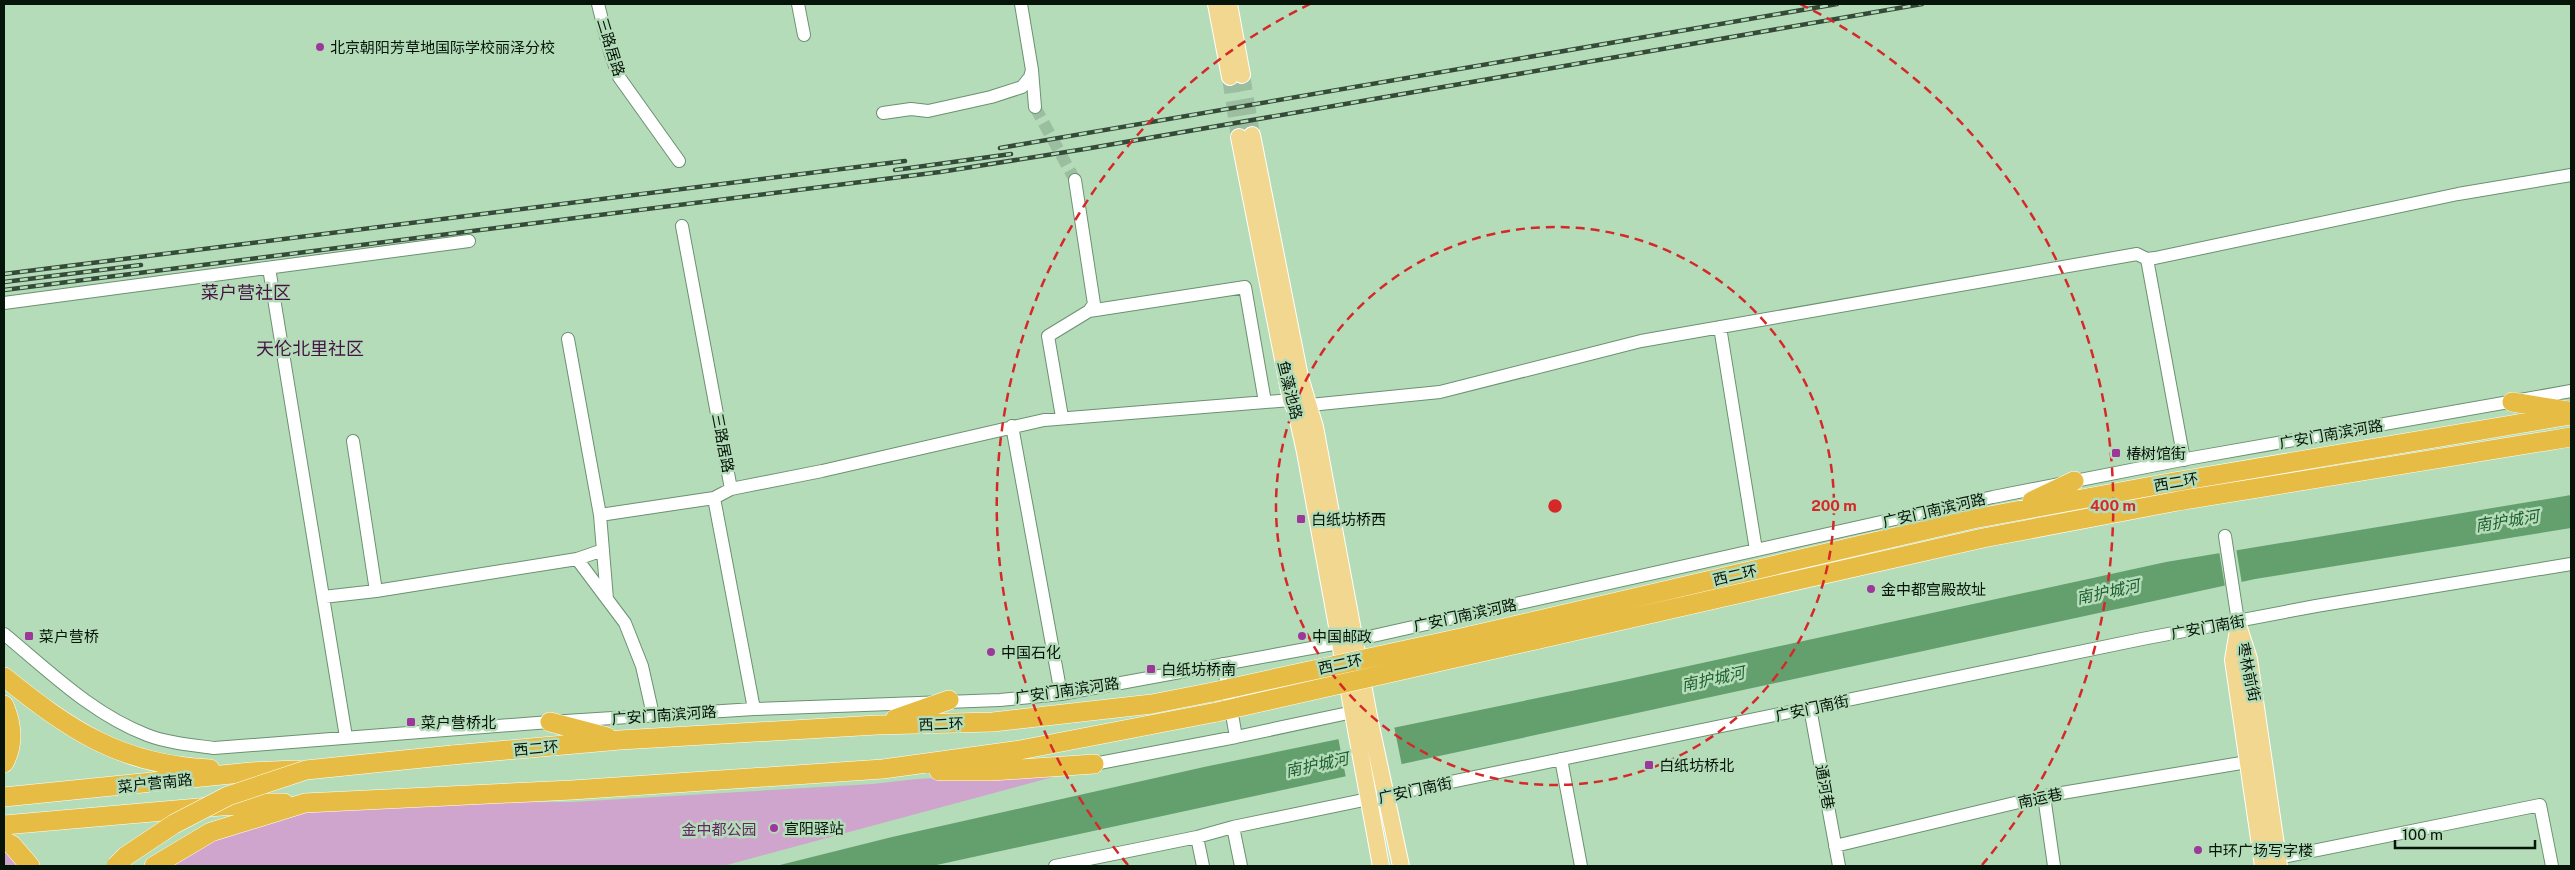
<svg xmlns="http://www.w3.org/2000/svg" width="2575" height="870" viewBox="0 0 2575 870" font-family="'Public Sans','Noto Sans SC',sans-serif">
	<style>
		.green { fill: #d0a5cd }
		.water { fill: #64a06e }
		.pier { fill: #b4dcb9 }
		.lines { fill: none; stroke-linecap: round; stroke-linejoin: round }
		.minor-tunnel { stroke: #9abe9f; stroke-width: 12; stroke-dasharray: 12 6; stroke-linecap: butt }
		.major-tunnel { stroke: #9abe9f; stroke-width: 16; stroke-dasharray: 16 8; stroke-linecap: butt }
		.minor-casing { stroke: #6b9171; stroke-width: 14 }
		.major-casing { stroke: #fff; stroke-width: 18 }
		.highway-casing { stroke: #fff; stroke-width: 20 }
		.minor { stroke: #fff; stroke-width: 12 }
		.major { stroke: #f1d78f; stroke-width: 16 }
		.highway { stroke: #e7bc44; stroke-width: 19 }
		.rail-casing { stroke: #354a39; stroke-width: 4.5 }
		.rail { stroke: #b4dcb9; stroke-width: 2.5; stroke-dasharray: 8; stroke-linecap: butt }
		.highway-bridge-casing { stroke: #fff; stroke-width: 20; stroke-linecap: butt }
		.highway-bridge { stroke: #e7bc44; stroke-width: 19 }
		.ring { fill: none; stroke: #d62828; stroke-width: 2.5; stroke-dasharray: 9 6 }
		.poi-dot { fill: #9d379b; stroke: #b4dcb9; stroke-width: 2 }
		.labels { text-anchor: middle; dominant-baseline: central; stroke-width: 5; stroke-linejoin: round; paint-order: stroke }
		.poi-label { font-size: 15px; fill: #061409; stroke: #b4dcb9; text-anchor: start }
		.street-label { font-size: 15px; fill: #061409; stroke: #b4dcb9 }
		.park-label { font-size: 15px; fill: #672666; stroke: #b4dcb9 }
		.water-label { font-size: 16px; font-style: italic; fill: #1e5d2d; stroke: #b4dcb9 }
		.quarter-label { font-size: 18px; fill: #451444; stroke: #b4dcb9 }
		.centre { fill: #d62828; stroke: #b4dcb9; stroke-width: 2.5 }
		.ring-label { font-size: 15px; text-anchor: middle; font-weight: bold; fill: #d62828; stroke: #b4dcb9; stroke-width: 5; stroke-linejoin: round; paint-order: stroke }
	</style>
	<rect width="100%" height="100%" fill="#b4dcb9"/>
	<path class="green" d="M 1075,771 L 723,866 L 154,866 L 159,862 L 305,803 L 572,802 L 872,784 L 917,779 Z
		M 4,849 L 21,866 L 4,866 Z"/>
	<path class="water" d="M 2571,495 L 2571,528 L 2255,579 L 932,866 L 776,866 L 892,837 L 1204,767 L 1615,682 L 2166,562 Z"/>
	<path class="pier" d="M 2236,548 L 2242,584 L 2225,587 L 2219,551 Z
		M 1394,726 L 1402,766 L 1346,778 L 1338,737 Z"/>
	<g class="lines">
		<path class="minor-tunnel" d="M 1035,107 L 1075,180"/>
		<path class="major-tunnel" d="M 1242,75 L 1252,135
			M 1230,77 L 1239,137"/>
		<defs>
			<path id="minor" d="M 598,4 L 610,52 L 619,77 L 679,161
				M 798,4 L 804,35
				M 1021,4 L 1032,70 L 1035,107
				M 883,113 L 911,109 L 928,111 L 991,97 L 1022,87 L 1030,77 L 1032,70
				M 682,226 L 731,489 L 714,498 L 754,709
				M 2147,259 L 2184,460
				M 269,268 L 346,737
				M 4,303 L 469,241
				M 1089,311 L 1245,287 L 1265,402
				M 1720,327 L 1756,550
				M 568,339 L 600,515 L 607,599
				M 1310,405 L 1440,392 L 1641,341 L 2137,254 L 2147,259 L 2155,258 L 2458,194 L 2571,175
				M 1062,417 L 1048,336 L 1089,311 L 1094,304 L 1075,180
				M 1012,426 L 1061,694
				M 353,441 L 376,591
				M 731,489 L 822,471 L 1044,420 L 1291,400
				M 600,515 L 714,498
				M 2225,536 L 2239,628
				M 577,559 L 603,550
				M 323,597 L 376,591 L 577,559 L 625,623 L 642,666 L 653,715
				M 4,634 C 49,671 92,714 147,735 C 168,743 192,745 214,748 L 550,722 L 754,709 L 1000,700 L 1061,694 L 1355,640 L 1993,497 L 2192,458 L 2571,391
				M 1223,664 L 1236,737
				M 1810,708 L 1839,866
				M 1561,759 L 1581,866
				M 1094,764 L 1236,737 L 1353,712
				M 2044,796 L 2054,866
				M 1233,827 L 1241,866
				M 1197,837 L 1203,866
				M 1835,846 L 2044,796 L 2247,762
				M 2278,858 L 2540,805 L 2552,866
				M 1055,866 L 1197,837 L 1233,827 L 2142,639 L 2316,606 L 2571,564"/>
			<path id="major" d="M 1216,4 L 1230,77
				M 1229,4 L 1242,75
				M 1252,135 L 1300,377 L 1315,427 L 1370,722 L 1401,866
				M 1239,137 L 1291,400 L 1296,411 L 1305,452 L 1381,866
				M 2239,628 L 2249,659 L 2279,866
				M 2238,630 L 2233,660 L 2263,866"/>
			<path id="highway" d="M 2512,402 L 2568,411
				M 2032,501 L 2074,481
				M 1470,636 L 1973,519 L 2174,482 L 2571,415
				M 1473,654 L 1983,538 L 2178,501 L 2571,437
				M 4,677 C 70,730 121,765 210,769
				M 4,705 C 12,724 14,745 4,763
				M 895,719 L 949,700
				M 550,722 L 607,737
				M 452,755 L 620,740 L 877,725 L 993,722 L 1152,704 L 1213,692
				M 939,771 L 992,771 L 1094,764
				M 4,797 L 251,772 L 297,770
				M 4,825 L 256,803 L 284,803
				M 4,841 L 12,845 L 30,866
				M 154,866 L 211,832 L 305,803 L 572,790 L 883,769 L 1020,750 L 1217,712"/>
		</defs>
		<use href="#minor" class="minor-casing"/>
		<use href="#major" class="major-casing"/>
		<use href="#highway" class="highway-casing"/>
		<use href="#minor" class="minor"/>
		<use href="#major" class="major"/>
		<use href="#highway" class="highway"/>
		<defs>
			<path id="rail" d="M 1000,148 L 1837,4
				M 895,170 L 1011,154
				M 4,274 L 905,161
				M 4,282 L 141,265
				M 4,290 L 940,172 L 1085,149 L 1922,4"/>
		</defs>
		<use href="#rail" class="rail-casing"/>
		<use href="#rail" class="rail"/>
		<defs>
			<path id="highway-bridge" d="M 1213,692 L 1470,636
				M 1217,712 L 1473,654
				M 116,866 L 126,856 L 174,824 L 228,796 L 306,770 L 452,755"/>
		</defs>
		<use href="#highway-bridge" class="highway-bridge-casing"/>
		<use href="#highway-bridge" class="highway-bridge"/>
	</g>
	<g class="ring">
		<circle cx="1555" cy="506" r="279"/>
		<path d="M1128 865A558 558 0 0 1 1310 4M1800 4A558 558 0 0 1 1982 865"/>
	</g>
	<g class="poi-dot">
		<circle cx="320" cy="47" r="5"/>
		<rect x="2111" y="448" width="10" height="10" rx="2.5"/>
		<rect x="1296" y="514" width="10" height="10" rx="2.5"/>
		<circle cx="1871" cy="589" r="5"/>
		<rect x="24" y="631" width="10" height="10" rx="2.5"/>
		<circle cx="1302" cy="636" r="5"/>
		<circle cx="991" cy="652" r="5"/>
		<rect x="1146" y="664" width="10" height="10" rx="2.5"/>
		<rect x="406" y="717" width="10" height="10" rx="2.5"/>
		<rect x="1644" y="760" width="10" height="10" rx="2.5"/>
		<circle cx="774" cy="828" r="5"/>
		<circle cx="2198" cy="850" r="5"/>
	</g>
	<g class="labels">
		<g class="poi-label">
			<text x="330" y="47">北京朝阳芳草地国际学校丽泽分校</text>
			<text x="2126" y="453">椿树馆街</text>
			<text x="1311" y="519">白纸坊桥西</text>
			<text x="1881" y="589">金中都宫殿故址</text>
			<text x="39" y="636">菜户营桥</text>
			<text x="1312" y="636">中国邮政</text>
			<text x="1001" y="652">中国石化</text>
			<text x="1161" y="669">白纸坊桥南</text>
			<text x="421" y="722">菜户营桥北</text>
			<text x="1659" y="765">白纸坊桥北</text>
			<text x="784" y="828">宣阳驿站</text>
			<text x="2208" y="850">中环广场写字楼</text>
		</g>
		<g class="street-label">
			<text transform="translate(611 47) rotate(73)">三路居路</text>
			<text transform="translate(1290 390) rotate(76)">鱼藻池路</text>
			<text transform="translate(2331 434) rotate(-10)">广安门南滨河路</text>
			<text transform="translate(723 443) rotate(79)">三路居路</text>
			<text transform="translate(2176 482) rotate(-10)">西二环</text>
			<text transform="translate(1934 510) rotate(-13)">广安门南滨河路</text>
			<text transform="translate(1735 575) rotate(-13)">西二环</text>
			<text transform="translate(1465 615) rotate(-12)">广安门南滨河路</text>
			<text transform="translate(2208 627) rotate(-10)">广安门南街</text>
			<text transform="translate(1340 664) rotate(-12)">西二环</text>
			<text transform="translate(2249 672) rotate(78)">枣林前街</text>
			<text transform="translate(1067 690) rotate(-8)">广安门南滨河路</text>
			<text transform="translate(1812 708) rotate(-12)">广安门南街</text>
			<text transform="translate(664 715) rotate(-4)">广安门南滨河路</text>
			<text transform="translate(941 724) rotate(-2)">西二环</text>
			<text transform="translate(536 748) rotate(-5)">西二环</text>
			<text transform="translate(155 783) rotate(-6)">菜户营南路</text>
			<text transform="translate(1825 787) rotate(80)">通河巷</text>
			<text transform="translate(1415 790) rotate(-12)">广安门南街</text>
			<text transform="translate(2040 798) rotate(-12)">南运巷</text>
		</g>
		<g class="park-label">
			<text x="719" y="829">金中都公园</text>
		</g>
		<g class="water-label">
			<text transform="translate(2507 521) rotate(-9)">南护城河</text>
			<text transform="translate(2108 592) rotate(-12)">南护城河</text>
			<text transform="translate(1713 679) rotate(-12)">南护城河</text>
			<text transform="translate(1317 765) rotate(-12)">南护城河</text>
		</g>
		<g class="quarter-label">
			<text x="246" y="292">菜户营社区</text>
			<text x="310" y="348">天伦北里社区</text>
		</g>
	</g>
	<circle cx="1555" cy="506" r="8" class="centre"/>
	<g class="ring-label">
		<text x="1834" y="511">200 m</text>
		<text x="2113" y="511">400 m</text>
	</g>
	<rect width="2575" height="870" fill="none" stroke="#061409" stroke-width="10"/>
	<path d="M2395 840v8h140v-8" fill="none" stroke="#061409" stroke-width="2.5"/>
	<text x="2402" y="840" font-size="15" fill="#061409" stroke="#b4dcb9" stroke-width="4" paint-order="stroke">100 m</text>
</svg>
